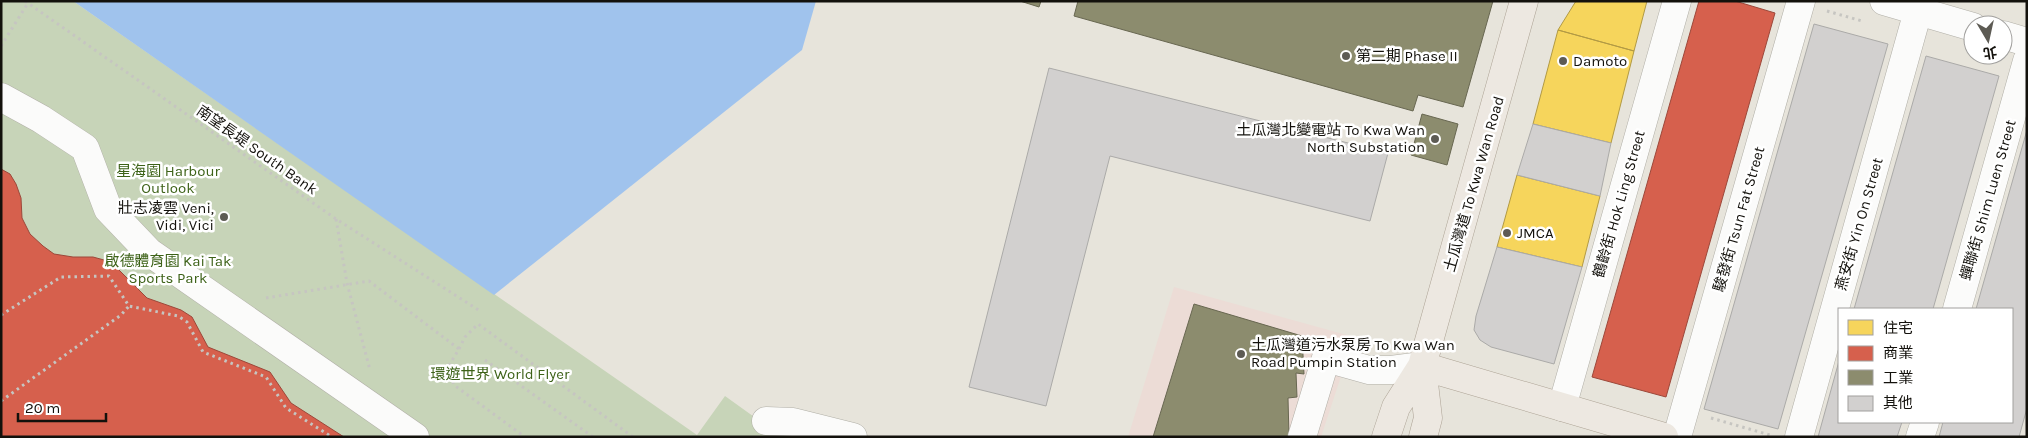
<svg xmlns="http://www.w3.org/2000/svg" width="2028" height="438" viewBox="0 0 2028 438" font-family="Karla,'Noto Sans TC',sans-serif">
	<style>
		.industrial { fill: #ecdcd6 }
		.green { fill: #c7d4b8 }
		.water { fill: #a0c3ed }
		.homes { fill: #f6d55c; stroke: #b29a44 }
		.shops { fill: #d6604d; stroke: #9c483a }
		.industry { fill: #8c8c6e; stroke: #686751 }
		.building { fill: #d2d0cf; stroke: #abaaa8 }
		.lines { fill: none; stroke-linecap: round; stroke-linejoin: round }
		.minor-casing { stroke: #b1afa7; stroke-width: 29 }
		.major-casing { stroke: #ada395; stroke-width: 29 }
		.path { stroke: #c6c5c1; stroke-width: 3; stroke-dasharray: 2.5 4; stroke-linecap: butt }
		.minor { stroke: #fbfbfa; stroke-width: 28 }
		.major { stroke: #ede8e1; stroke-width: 28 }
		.poi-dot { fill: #5d5b54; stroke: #fff; stroke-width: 2 }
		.labels { text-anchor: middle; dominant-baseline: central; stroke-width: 5; stroke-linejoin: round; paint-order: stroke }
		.poi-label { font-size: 15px; fill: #13110c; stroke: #fff; text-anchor: start }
		.street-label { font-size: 15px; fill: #13110c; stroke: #fff }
		.park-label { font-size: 15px; fill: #3d6218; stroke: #fff }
	</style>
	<rect width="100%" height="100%" fill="#e7e4db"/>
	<path class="industrial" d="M 1174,287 L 1354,337 L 1321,437 L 1128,437 Z"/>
	<path class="green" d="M 1,1 L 73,1 L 697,435 L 725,396 L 782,437 L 1,437 Z"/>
	<path class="water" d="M 73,1 L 816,1 L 802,50 L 494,295 Z"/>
	<path class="homes" d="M 1576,1 L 1647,1 L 1634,51 L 1558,30 Z
		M 1558,30 L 1634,51 L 1611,143 L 1533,124 Z
		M 1517,175 L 1600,196 L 1582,267 L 1497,247 Z"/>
	<path class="shops" d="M 1699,1 L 1735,1 L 1775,13 L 1666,397 L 1592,377 Z
		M 1,169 L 10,174 L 16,184 L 21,198 L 22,218 L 30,234 L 43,246 L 54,254 L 73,257 L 93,257 L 104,260 L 118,269 L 147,298 L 181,310 L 192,317 L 208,347 L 270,372 L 291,403 L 344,437 L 1,437 Z"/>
	<path class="industry" d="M 1020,1 L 1041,1 L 1039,7 Z
		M 1078,1 L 1493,1 L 1463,107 L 1418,95 L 1413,111 L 1074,16 Z
		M 1422,114 L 1458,124 L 1447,165 L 1411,155 Z
		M 1194,304 L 1302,336 L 1304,374 L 1296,373 L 1297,397 L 1288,398 L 1289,437 L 1153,437 Z"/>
	<path class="building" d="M 1814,24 L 1888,44 L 1778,429 L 1704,409 Z
		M 1926,56 L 1999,76 L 1933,309 L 1854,309 Z
		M 1049,68 L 1388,153 L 1370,221 L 1110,156 L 1046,406 L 969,387 Z
		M 1533,124 L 1611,143 L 1600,196 L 1517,175 Z
		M 2027,130 L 2027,408 L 2019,437 L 1939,437 L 1943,422 L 2012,422 L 2012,309 L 1976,309 Z
		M 1497,247 L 1582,267 L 1554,364 L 1491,347 L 1480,340 L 1474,330 L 1476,316 Z
		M 1839,361 L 1839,422 L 1902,422 L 1897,437 L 1818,437 Z"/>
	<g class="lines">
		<defs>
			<path id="minor" d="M 1884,1 L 1973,27
				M 2003,35 L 2027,42
				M 1,97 L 41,119 L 85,148 L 108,209 L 149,252 L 415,437
				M 1957,309 L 2027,61
				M 1562,407 L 1677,1
				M 766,421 L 793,422 L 853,437
				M 1302,437 L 1326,358 L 1369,370 L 1391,370 L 1422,366
				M 1677,437 L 1801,1
				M 1799,437 L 1918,11
				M 1920,437 L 1925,422"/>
			<path id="major" d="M 1422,366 L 1664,437
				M 1422,366 L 1428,418 L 1423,437
				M 1386,437 L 1396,407 L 1422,366 L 1524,1"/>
		</defs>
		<use href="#minor" class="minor-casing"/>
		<use href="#major" class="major-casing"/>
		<path class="path" d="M 25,1 L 336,219 L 480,311
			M 1827,11 L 1862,21
			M 1,46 L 28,3
			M 336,219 L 347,283 L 370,370
			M 266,298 L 369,281 L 459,349 L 448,367 L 454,385 L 525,437
			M 1,315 L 61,277 L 109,276 L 129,306 L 178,316 L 187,322 L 203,352 L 266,377 L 286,408 L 332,437
			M 459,349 L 465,337 L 478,324 L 633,437
			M 485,360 L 593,437
			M 1,401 L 121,315 L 129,306
			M 1711,418 L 1770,435
			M 2027,437 L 2027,436"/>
		<use href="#minor" class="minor"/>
		<use href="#major" class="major"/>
	</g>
	<g class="poi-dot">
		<circle cx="1346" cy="56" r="5"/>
		<circle cx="1563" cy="61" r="5"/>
		<circle cx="1435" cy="139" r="5"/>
		<circle cx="224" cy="217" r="5"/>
		<circle cx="1507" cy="233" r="5"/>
		<circle cx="1241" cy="354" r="5"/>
	</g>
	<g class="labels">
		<g class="poi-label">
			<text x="1356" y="56">第二期 Phase II</text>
			<text x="1573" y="61">Damoto</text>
			<text x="1425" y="130" text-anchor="end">土瓜灣北變電站 To Kwa Wan<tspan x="1425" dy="17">North Substation</tspan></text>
			<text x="214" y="208" text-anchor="end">壯志凌雲 Veni,<tspan x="214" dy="17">Vidi, Vici</tspan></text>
			<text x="1517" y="233">JMCA</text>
			<text x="1251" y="345">土瓜灣道污水泵房 To Kwa Wan<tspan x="1251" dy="17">Road Pumpin Station</tspan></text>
		</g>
		<g class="street-label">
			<text transform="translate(257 150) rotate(35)">南望長堤 South Bank</text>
			<text transform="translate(1474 184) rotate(-74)">土瓜灣道 To Kwa Wan Road</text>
			<text transform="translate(1988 200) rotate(-74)">蟬聯街 Shim Luen Street</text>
			<text transform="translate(1619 204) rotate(-74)">鶴齡街 Hok Ling Street</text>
			<text transform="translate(1739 219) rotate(-74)">駿發街 Tsun Fat Street</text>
			<text transform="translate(1859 224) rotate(-74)">燕安街 Yin On Street</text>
		</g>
		<g class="park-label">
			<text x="168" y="171">星海園 Harbour<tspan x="168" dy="17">Outlook</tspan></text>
			<text x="168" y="261">啟德體育園 Kai Tak<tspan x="168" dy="17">Sports Park</tspan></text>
			<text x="500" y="374">環遊世界 World Flyer</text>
		</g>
	</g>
	<rect width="2028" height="438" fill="none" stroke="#13110c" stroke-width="5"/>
	<rect x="1838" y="308" width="175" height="115" fill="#ffffff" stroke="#a1a09e"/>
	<rect x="1848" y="320" width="25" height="15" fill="#f6d55c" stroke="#a1a09e"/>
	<text x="1883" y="333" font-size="15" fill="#13110c">住宅</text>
	<rect x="1848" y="346" width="25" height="15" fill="#d6604d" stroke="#a1a09e"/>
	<text x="1883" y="358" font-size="15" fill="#13110c">商業</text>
	<rect x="1848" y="370" width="25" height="15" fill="#8c8c6e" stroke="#a1a09e"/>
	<text x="1883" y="383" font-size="15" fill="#13110c">工業</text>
	<rect x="1848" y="396" width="25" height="15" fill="#d2d0cf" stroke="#a1a09e"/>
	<text x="1883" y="408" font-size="15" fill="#13110c">其他</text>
	<g transform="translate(1988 40) rotate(171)"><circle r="24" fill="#ffffff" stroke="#a1a09e"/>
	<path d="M0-4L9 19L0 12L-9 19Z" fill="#5d5b54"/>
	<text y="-8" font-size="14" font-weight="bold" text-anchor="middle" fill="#13110c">北</text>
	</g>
	<path d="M18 413v8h88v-8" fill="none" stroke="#13110c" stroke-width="2.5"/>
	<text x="25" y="413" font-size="15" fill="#13110c" stroke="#ffffff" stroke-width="4" paint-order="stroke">20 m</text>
</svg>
